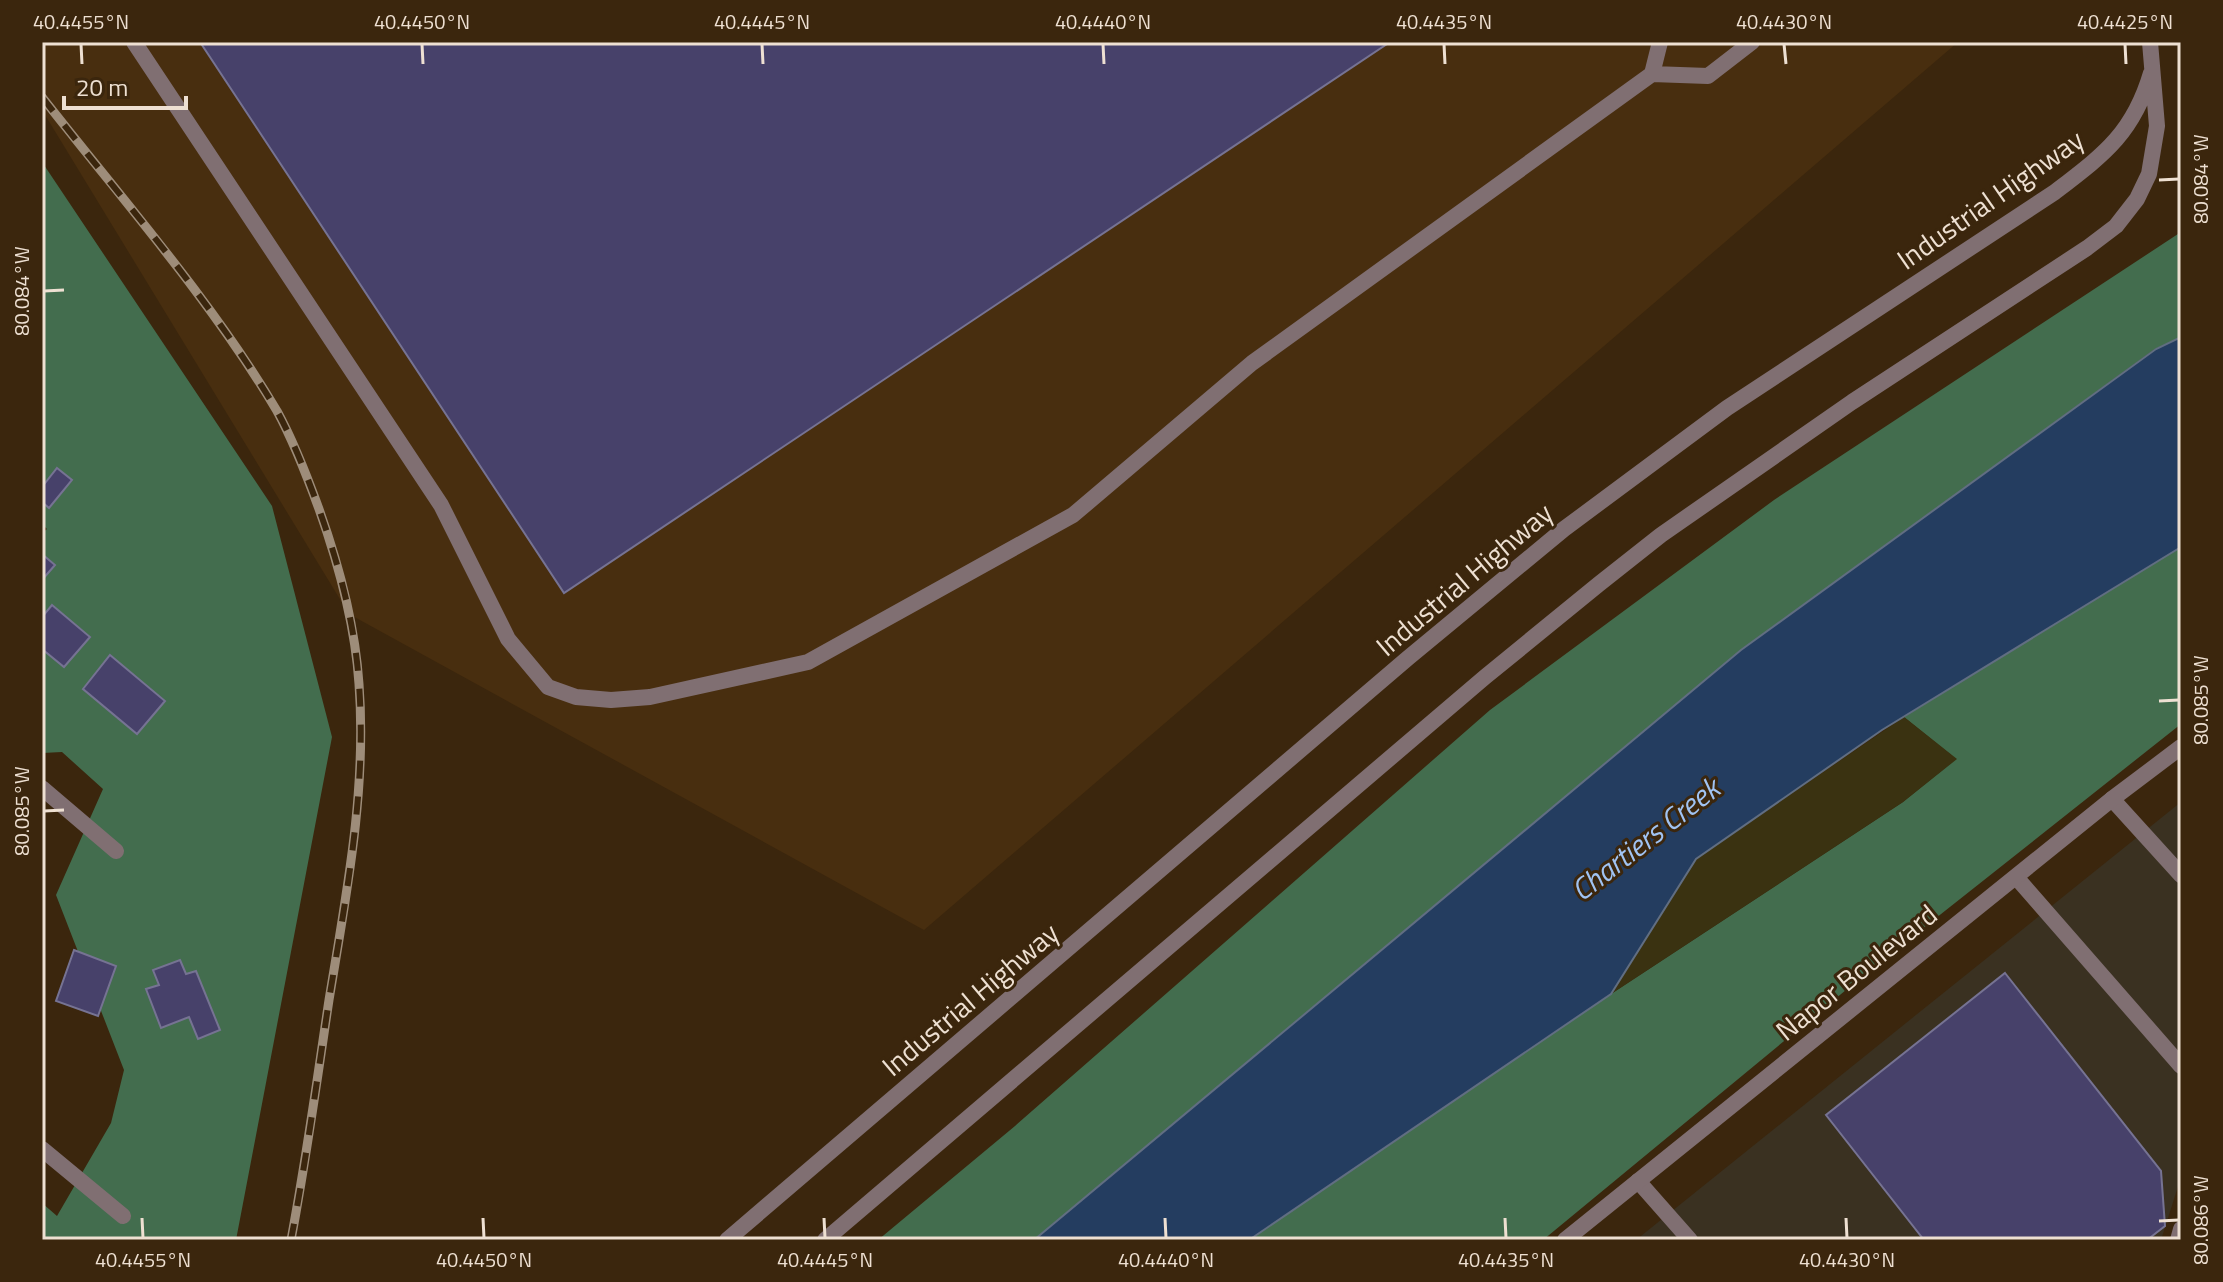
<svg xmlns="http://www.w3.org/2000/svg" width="2223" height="1282" viewBox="0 0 2223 1282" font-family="'Titillium Web',sans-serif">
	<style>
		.commercial { fill: #3a3121 }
		.built { fill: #482e0f }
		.forest { fill: #436d4e }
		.sand { fill: #3a3211 }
		.water { fill: #243d60; stroke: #616e82; stroke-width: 2 }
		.building { fill: #47416a; stroke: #767393; stroke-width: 2 }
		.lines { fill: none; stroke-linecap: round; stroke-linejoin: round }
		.service { stroke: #806f72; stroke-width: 16 }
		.minor { stroke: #806f72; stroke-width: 16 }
		.tertiary { stroke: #806f72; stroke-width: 16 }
		.rail-casing { stroke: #9e8d7a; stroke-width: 9 }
		.rail { stroke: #3b260d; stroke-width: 6; stroke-dasharray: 18; stroke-linecap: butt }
		.ticks { fill: none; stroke: #eee0d2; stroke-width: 3 }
		.labels { text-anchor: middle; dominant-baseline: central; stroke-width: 6; stroke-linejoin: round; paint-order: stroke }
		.street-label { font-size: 28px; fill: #eee0d2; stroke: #3b260d }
		.water-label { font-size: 30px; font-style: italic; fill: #a0c3f3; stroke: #3b260d }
		.neatline { fill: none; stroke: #eee0d2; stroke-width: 3 }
		.ticks-label { font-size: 20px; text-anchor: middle; fill: #eee0d2 }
	</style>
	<rect width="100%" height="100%" fill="#3b260d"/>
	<path class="commercial" d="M 2181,802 L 2181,1177 L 2161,1240 L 1636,1240 Z"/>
	<path class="built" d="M 42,42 L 1958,42 L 924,930 L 349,614 L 42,110 Z"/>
	<path class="forest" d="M 42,162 L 272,506 L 332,737 L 236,1240 L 42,1240 L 42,1203 L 57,1216 L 111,1123 L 124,1070 L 56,895 L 103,789 L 62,752 L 42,753 L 42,533 L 47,529 L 42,524 Z
		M 2181,232 L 2181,337 L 2155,349 L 1741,650 L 1034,1240 L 878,1240 L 1015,1126 L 1490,710 L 1774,500 Z
		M 2181,547 L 2181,724 L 1869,971 L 1543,1240 L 1249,1240 L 1611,994 L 1903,802 L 1956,759 L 1904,717 Z"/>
	<path class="sand" d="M 1904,717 L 1957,759 L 1903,802 L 1611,994 L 1696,859 Z"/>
	<path class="water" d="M 2181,337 L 2181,547 L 1882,730 L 1696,859 L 1611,994 L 1249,1240 L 1034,1240 L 1741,650 L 2156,349 Z"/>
	<path class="building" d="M 200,42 L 1390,42 L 564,593 Z
		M 57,468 L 72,480 L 49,508 L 42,502 L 42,487 Z
		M 42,554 L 55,565 L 42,580 Z
		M 52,605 L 90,637 L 64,667 L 42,649 L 42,617 Z
		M 110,655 L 165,701 L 137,734 L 83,689 Z
		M 74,950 L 116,966 L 98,1016 L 56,1001 Z
		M 180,960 L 186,974 L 196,971 L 220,1030 L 198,1039 L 189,1017 L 161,1028 L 146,989 L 159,985 L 153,970 Z
		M 2005,973 L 2161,1171 L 2165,1226 L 2147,1240 L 1924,1240 L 1826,1115 Z"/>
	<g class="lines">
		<path class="service" d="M 134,42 L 441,505 L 508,639 L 548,687 L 576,697 L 611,700 L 650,697 L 808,662 L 1073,515 L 1252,363 L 1652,74 L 1708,76 L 1752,42
			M 1652,74 L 1660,42
			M 2112,799 L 2181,875
			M 2016,877 L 2181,1066
			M 1638,1181 L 1690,1240
			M 2178,1240 L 2181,1229"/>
		<path class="minor" d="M 42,788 L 116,851
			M 42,1149 L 123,1216
			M 1565,1240 L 2112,799 L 2181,747"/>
		<path class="tertiary" d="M 727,1240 L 1408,658 L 1564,529 L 1727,408 L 2055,192 C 2103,155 2133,134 2151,73
			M 825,1240 L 1485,677 L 1599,584 L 1661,535 L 1852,402 L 2087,248 L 2116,226 L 2137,199 L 2149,174 L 2157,126 L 2150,42"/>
		<defs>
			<path id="rail" d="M 42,97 C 121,198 212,301 277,411 C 294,442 307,476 319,509 C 339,565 355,624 359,684 C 367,790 346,896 329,1000 C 317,1080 306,1161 291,1240"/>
		</defs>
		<use href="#rail" class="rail-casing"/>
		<use href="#rail" class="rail"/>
	</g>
	<path class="ticks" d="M 81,44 L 82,64M 422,44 L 423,64M 762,44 L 763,64M 1103,44 L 1104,64M 1444,44 L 1445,64M 1784,44 L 1786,64M 2125,44 L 2126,64M 2159,180 L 2179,179M 44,291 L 64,290M 2159,701 L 2179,700M 44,811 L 64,810M 142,1218 L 143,1238M 483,1218 L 484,1238M 824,1218 L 825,1238M 1165,1218 L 1166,1238M 1505,1218 L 1506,1238M 1846,1218 L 1847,1238M 2159,1221 L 2179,1220"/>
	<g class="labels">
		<g class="street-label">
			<text transform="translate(1990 199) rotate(-35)">Industrial Highway</text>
			<text transform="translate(1464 579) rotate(-40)">Industrial Highway</text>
			<text transform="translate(1856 972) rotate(-39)">Napor Boulevard</text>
			<text transform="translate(970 999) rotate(-40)">Industrial Highway</text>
		</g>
		<g class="water-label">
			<text transform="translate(1645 839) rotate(-38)">Chartiers Creek</text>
		</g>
	</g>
	<rect width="2223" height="1282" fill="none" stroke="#3b260d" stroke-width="88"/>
	<path d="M64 96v12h122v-12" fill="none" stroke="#eee0d2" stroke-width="4"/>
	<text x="76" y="96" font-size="24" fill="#eee0d2" stroke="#3b260d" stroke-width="6" paint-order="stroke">20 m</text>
	<rect x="44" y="44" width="2135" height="1194" class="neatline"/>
	<g class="ticks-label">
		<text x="81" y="29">40.4455°N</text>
		<text x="422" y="29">40.4450°N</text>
		<text x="762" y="29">40.4445°N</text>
		<text x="1103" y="29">40.4440°N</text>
		<text x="1444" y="29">40.4435°N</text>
		<text x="1784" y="29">40.4430°N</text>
		<text x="2125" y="29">40.4425°N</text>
		<text transform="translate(2201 179) rotate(-90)" y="7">80.084°W</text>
		<text transform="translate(22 291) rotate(-90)" y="7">80.084°W</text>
		<text transform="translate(2201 700) rotate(-90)" y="7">80.085°W</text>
		<text transform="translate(22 811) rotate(-90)" y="7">80.085°W</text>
		<text transform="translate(2201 1220) rotate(-90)" y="7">80.086°W</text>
		<text x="143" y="1267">40.4455°N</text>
		<text x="484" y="1267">40.4450°N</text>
		<text x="825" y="1267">40.4445°N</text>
		<text x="1166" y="1267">40.4440°N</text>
		<text x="1506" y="1267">40.4435°N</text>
		<text x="1847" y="1267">40.4430°N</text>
	</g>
</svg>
